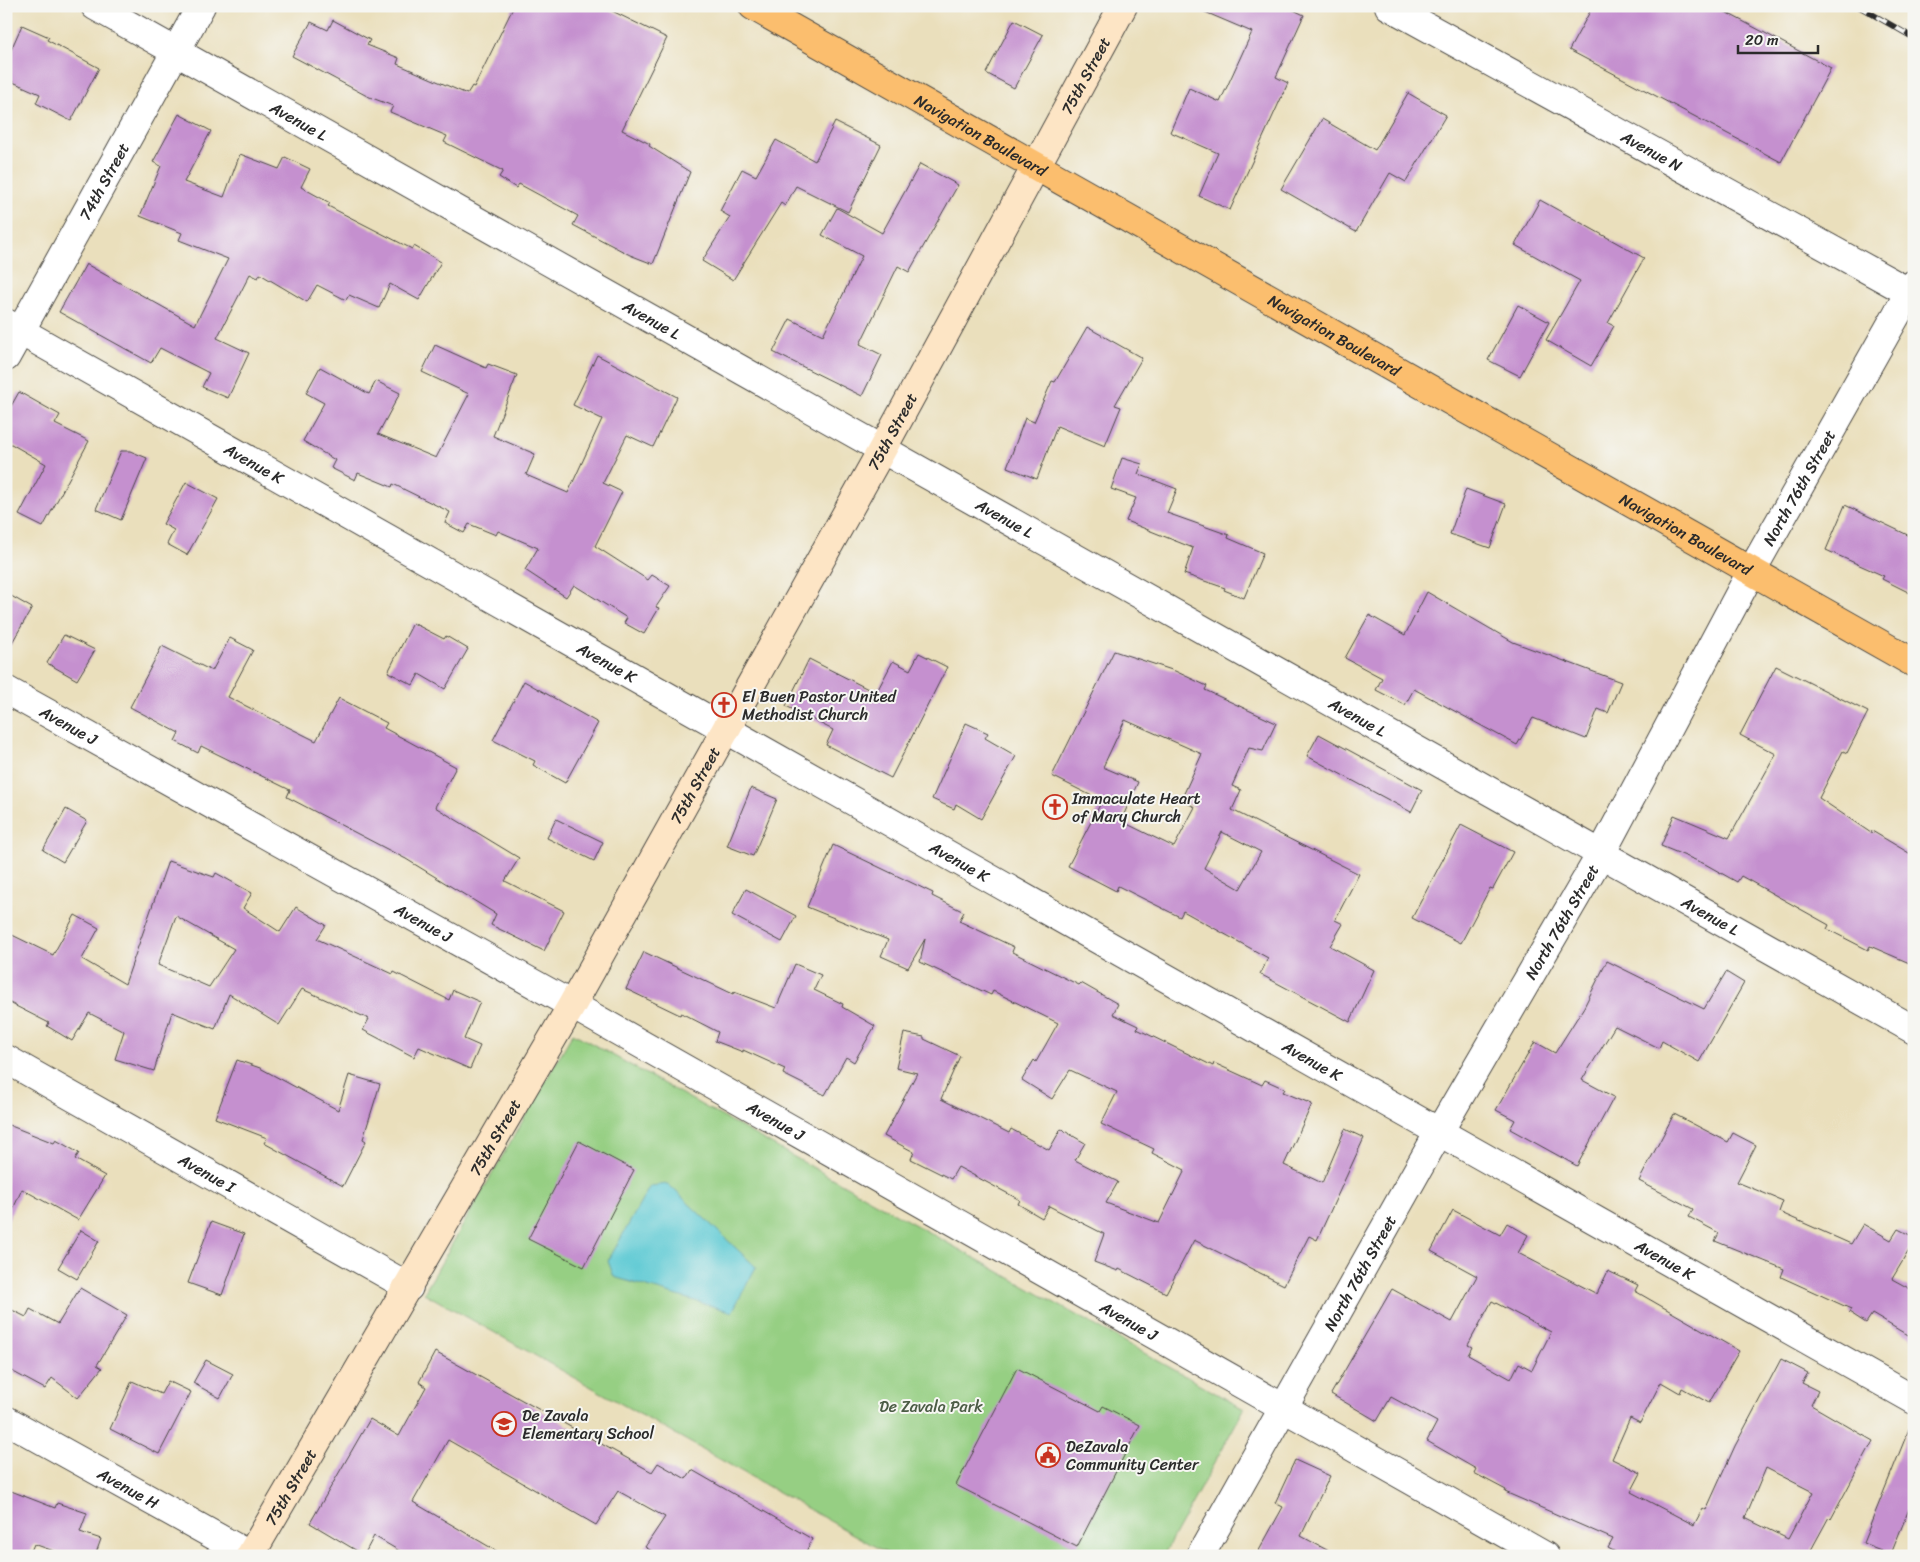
<svg xmlns="http://www.w3.org/2000/svg" width="1920" height="1562" viewBox="0 0 1920 1562" font-family="Sriracha,sans-serif">
	<style>
		.green { fill: #96cf83; stroke: #607d57 }
		.water { fill: #5ecad4; stroke: #447a80 }
		.building { fill: #c590cf; fill-rule: evenodd }
		.lines { fill: none; stroke-linecap: round; stroke-linejoin: round }
		.street-casing { stroke: #484641; stroke-width: 30 }
		.secondary-casing { stroke: #484641; stroke-width: 30 }
		.primary-casing { stroke: #484641; stroke-width: 30 }
		.street { stroke: #fff; stroke-width: 28 }
		.secondary { stroke: #fde5c5; stroke-width: 28 }
		.primary { stroke: #fbbe6e; stroke-width: 28 }
		.rail-casing { stroke: #2b2b2b; stroke-width: 5.5 }
		.rail { stroke: #f6f6f2; stroke-width: 4; stroke-dasharray: 11; stroke-linecap: butt }
		.labels { text-anchor: middle; dominant-baseline: central; stroke-width: 4; stroke-linejoin: round; paint-order: stroke }
		.street-label { font-size: 16px; fill: #2b2b2b; stroke: #f6f6f2 }
		.poi-label { font-size: 16px; fill: #2b2b2b; stroke: #f6f6f2; text-anchor: start }
		.park-label { font-size: 16px; fill: #4b5c45; stroke: #f6f6f2 }
	</style>
	<rect width="100%" height="100%" fill="#f6f6f2"/>
	<filter id="ink" filterUnits="userSpaceOnUse"><feTurbulence type="fractalNoise" baseFrequency=".02" numOctaves="2"/><feDisplacementMap in="SourceGraphic" scale="10" xChannelSelector="R" yChannelSelector="G"/><feConvolveMatrix kernelMatrix="1 2 1 2 8 2 1 2 1" color-interpolation-filters="sRGB"/></filter>
	<filter id="wash" filterUnits="userSpaceOnUse"><feTurbulence type="fractalNoise" baseFrequency=".0096" numOctaves="4" result="noise"/><feDisplacementMap in="SourceGraphic" scale="20" xChannelSelector="R" yChannelSelector="G"/><feGaussianBlur stdDeviation="1.12" result="paint"/><feColorMatrix in="noise" values="0 0 0 0 0 0 0 0 0 0 0 0 0 0 0 0 0 1.4 0 .05"/><feComposite in="paint" operator="in"/></filter>
	<g filter="url(#wash)">
		<rect width="100%" height="100%" fill="#eadfbc"/>
		<path class="green" d="M 573,1033 L 1244,1409 L 1163,1556 L 892,1556 L 424,1293 Z"/>
		<path class="water" d="M 668,1184 L 756,1267 L 732,1312 L 614,1277 L 608,1261 L 650,1186 Z"/>
		<g id="blocks">
			<path class="building" d="M 514,6 L 602,6 L 667,38 L 622,130 L 650,144 L 649,146 L 690,172 L 653,264 L 630,255 L 573,225 L 578,216 L 519,184 L 516,188 L 499,177 L 503,171 L 444,142 L 447,136 L 390,112 L 393,106 L 367,96 L 292,56 L 311,22 L 328,30 L 333,20 L 370,40 L 367,45 L 399,58 L 397,64 L 467,94 L 472,86 L 474,87 Z
				M 1191,6 L 1285,6 L 1304,15 L 1276,77 L 1288,83 L 1230,210 L 1199,196 L 1218,153 L 1170,132 L 1189,88 L 1220,102 L 1252,32 Z
				M 1593,6 L 1714,6 L 1831,68 L 1781,162 L 1569,50 Z
				M 1014,20 L 1043,35 L 1014,88 L 986,73 Z
				M 22,25 L 49,37 L 47,40 L 99,68 L 71,121 L 36,103 L 40,94 L 6,79 L 6,61 Z
				M 1408,93 L 1446,115 L 1406,182 L 1390,173 L 1356,232 L 1281,189 L 1322,119 L 1375,150 Z
				M 179,114 L 211,131 L 184,182 L 224,197 L 240,154 L 279,169 L 285,157 L 310,169 L 301,187 L 330,203 L 328,206 L 412,249 L 414,246 L 441,262 L 419,300 L 390,284 L 379,308 L 349,295 L 346,300 L 317,285 L 307,302 L 260,274 L 258,278 L 250,274 L 217,338 L 249,353 L 228,398 L 202,387 L 209,373 L 160,348 L 151,363 L 59,312 L 86,264 L 195,325 L 228,259 L 179,240 L 182,233 L 140,216 L 161,166 L 153,162 Z
				M 835,122 L 881,145 L 848,212 L 796,186 L 785,206 L 781,203 L 733,280 L 702,261 L 730,217 L 720,211 L 742,169 L 756,176 L 776,140 L 815,161 Z
				M 920,164 L 958,185 L 909,272 L 898,266 L 860,344 L 882,355 L 862,396 L 773,352 L 790,319 L 823,335 L 862,256 L 822,235 L 837,208 L 882,233 Z
				M 1540,200 L 1644,258 L 1608,323 L 1614,326 L 1591,366 L 1546,340 L 1580,281 L 1515,245 Z
				M 1518,305 L 1549,322 L 1520,376 L 1488,360 Z
				M 1087,327 L 1142,358 L 1115,405 L 1121,407 L 1105,446 L 1057,426 L 1037,479 L 1007,467 L 1025,418 L 1034,422 L 1052,381 L 1055,382 Z
				M 435,345 L 486,368 L 488,364 L 517,375 L 493,436 L 535,454 L 526,475 L 568,493 L 602,419 L 573,405 L 597,355 L 677,397 L 653,447 L 627,435 L 603,483 L 622,492 L 595,546 L 648,580 L 652,575 L 670,586 L 656,607 L 659,608 L 644,634 L 624,623 L 627,618 L 574,585 L 566,597 L 525,570 L 538,548 L 498,531 L 496,535 L 469,524 L 464,533 L 445,523 L 450,512 L 393,484 L 392,487 L 358,473 L 355,480 L 331,468 L 335,460 L 303,441 L 324,403 L 306,393 L 320,367 L 369,394 L 376,381 L 400,393 L 378,434 L 436,458 L 469,394 L 422,372 Z
				M 19,392 L 60,415 L 55,424 L 89,441 L 43,527 L 19,515 L 46,464 L 6,441 L 6,415 Z
				M 121,451 L 130,451 L 147,458 L 121,520 L 96,509 Z
				M 1122,458 L 1142,464 L 1138,474 L 1177,489 L 1167,513 L 1229,535 L 1228,538 L 1263,553 L 1244,598 L 1224,590 L 1225,588 L 1184,574 L 1193,548 L 1126,521 L 1136,498 L 1111,489 Z
				M 186,482 L 218,499 L 187,555 L 167,544 L 174,530 L 163,524 Z
				M 1466,489 L 1506,504 L 1490,548 L 1450,534 Z
				M 1845,505 L 1914,538 L 1914,595 L 1882,579 L 1884,576 L 1826,550 Z
				M 1427,592 L 1513,642 L 1621,682 L 1608,713 L 1598,709 L 1586,739 L 1533,718 L 1517,745 L 1414,689 L 1405,705 L 1376,690 L 1382,678 L 1345,658 L 1369,615 L 1405,635 Z
				M 6,593 L 32,608 L 6,653 Z
				M 413,623 L 444,639 L 446,636 L 468,649 L 445,689 L 419,674 L 413,685 L 388,672 Z
				M 64,635 L 95,650 L 77,680 L 47,663 Z
				M 230,638 L 253,650 L 228,697 L 316,741 L 339,698 L 387,723 L 384,728 L 456,767 L 435,807 L 519,858 L 505,881 L 564,911 L 544,951 L 491,925 L 496,914 L 406,859 L 287,797 L 290,790 L 201,746 L 198,753 L 175,741 L 179,733 L 130,707 L 162,646 L 212,671 Z
				M 1114,651 L 1175,671 L 1207,686 L 1205,690 L 1276,723 L 1263,751 L 1249,748 L 1232,786 L 1241,790 L 1232,810 L 1359,874 L 1335,920 L 1343,924 L 1330,946 L 1374,970 L 1350,1022 L 1260,974 L 1268,958 L 1183,911 L 1180,917 L 1118,886 L 1116,891 L 1068,866 L 1102,801 L 1052,776 ZM 1125,720 L 1202,754 L 1181,800 L 1195,807 L 1174,847 L 1121,821 L 1138,782 L 1103,767 ZM 1222,832 L 1261,852 L 1240,889 L 1204,868 Z
				M 919,653 L 947,667 L 891,778 L 826,745 L 833,730 L 786,706 L 809,659 L 876,693 L 893,661 L 910,670 Z
				M 1776,666 L 1868,712 L 1847,753 L 1843,751 L 1819,798 L 1871,833 L 1872,831 L 1914,856 L 1914,965 L 1870,946 L 1868,950 L 1827,929 L 1829,925 L 1741,876 L 1737,882 L 1705,864 L 1661,846 L 1674,815 L 1729,838 L 1776,754 L 1740,735 Z
				M 524,681 L 598,723 L 565,783 L 533,765 L 535,761 L 493,740 Z
				M 966,723 L 988,733 L 985,738 L 1016,756 L 981,819 L 956,804 L 954,809 L 932,799 Z
				M 1319,734 L 1422,790 L 1411,812 L 1307,756 Z
				M 751,788 L 777,799 L 753,856 L 727,846 Z
				M 66,809 L 87,821 L 63,862 L 43,850 Z
				M 556,819 L 603,842 L 594,861 L 547,838 Z
				M 1461,825 L 1513,852 L 1493,889 L 1490,888 L 1461,943 L 1412,918 Z
				M 833,845 L 933,893 L 932,896 L 964,912 L 959,921 L 1014,947 L 1012,952 L 1079,985 L 1081,983 L 1118,1004 L 1113,1014 L 1138,1026 L 1137,1029 L 1213,1066 L 1214,1063 L 1262,1085 L 1265,1080 L 1285,1089 L 1283,1092 L 1312,1104 L 1284,1165 L 1322,1183 L 1345,1129 L 1364,1138 L 1317,1240 L 1309,1236 L 1284,1285 L 1194,1240 L 1166,1293 L 1119,1269 L 1118,1271 L 1094,1262 L 1104,1234 L 1049,1206 L 1042,1218 L 1018,1204 L 1020,1200 L 958,1167 L 951,1179 L 911,1159 L 914,1152 L 884,1136 L 917,1073 L 896,1068 L 904,1033 L 924,1037 L 924,1039 L 960,1056 L 941,1099 L 1009,1133 L 1011,1129 L 1049,1150 L 1061,1129 L 1085,1143 L 1075,1160 L 1118,1182 L 1106,1203 L 1159,1223 L 1185,1170 L 1152,1153 L 1154,1149 L 1101,1124 L 1117,1092 L 1070,1070 L 1052,1099 L 1022,1080 L 1034,1060 L 1036,1062 L 1058,1023 L 993,991 L 991,995 L 920,962 L 925,939 L 908,968 L 881,956 L 888,940 L 807,907 Z
				M 168,861 L 214,877 L 216,873 L 252,893 L 243,908 L 280,932 L 296,907 L 326,925 L 317,939 L 393,974 L 394,972 L 449,1000 L 453,990 L 480,1002 L 464,1039 L 480,1046 L 470,1069 L 419,1047 L 414,1057 L 363,1030 L 369,1019 L 302,989 L 279,1025 L 229,994 L 215,1029 L 172,1012 L 154,1071 L 115,1059 L 124,1031 L 89,1013 L 72,1041 L 47,1026 L 49,1023 L 6,1001 L 6,932 L 53,955 L 75,915 L 99,928 L 82,959 L 125,984 ZM 176,916 L 234,949 L 209,987 L 158,965 Z
				M 746,889 L 796,916 L 782,942 L 732,915 Z
				M 644,952 L 733,994 L 734,992 L 776,1008 L 795,964 L 821,975 L 814,990 L 843,1004 L 842,1007 L 875,1026 L 854,1062 L 846,1057 L 825,1095 L 783,1074 L 785,1069 L 743,1050 L 743,1052 L 715,1041 L 718,1032 L 681,1013 L 680,1015 L 626,989 Z
				M 1607,961 L 1704,1009 L 1726,972 L 1744,983 L 1699,1062 L 1662,1041 L 1659,1048 L 1615,1026 L 1582,1080 L 1614,1097 L 1577,1166 L 1510,1129 L 1515,1120 L 1496,1110 L 1535,1042 L 1555,1053 L 1584,1007 Z
				M 237,1060 L 260,1068 L 338,1110 L 349,1075 L 380,1084 L 363,1139 L 366,1141 L 343,1186 L 264,1143 L 267,1138 L 215,1118 Z
				M 1674,1114 L 1728,1142 L 1733,1133 L 1756,1145 L 1737,1182 L 1783,1201 L 1779,1212 L 1851,1244 L 1863,1224 L 1891,1240 L 1898,1229 L 1914,1237 L 1914,1242 L 1892,1279 L 1914,1291 L 1914,1339 L 1872,1314 L 1866,1323 L 1849,1312 L 1851,1309 L 1781,1277 L 1784,1269 L 1715,1241 L 1719,1233 L 1689,1217 L 1693,1209 L 1639,1181 Z
				M 6,1124 L 54,1143 L 56,1140 L 79,1153 L 75,1159 L 105,1176 L 78,1220 L 22,1189 L 6,1225 Z
				M 579,1141 L 634,1170 L 584,1267 L 528,1239 Z
				M 1453,1210 L 1500,1235 L 1507,1223 L 1528,1235 L 1518,1253 L 1597,1294 L 1608,1271 L 1638,1285 L 1635,1291 L 1739,1351 L 1709,1403 L 1682,1388 L 1680,1393 L 1661,1382 L 1640,1423 L 1630,1418 L 1612,1459 L 1641,1473 L 1631,1492 L 1694,1525 L 1703,1508 L 1706,1510 L 1735,1446 L 1781,1359 L 1808,1373 L 1802,1383 L 1818,1391 L 1811,1405 L 1873,1441 L 1831,1519 L 1829,1517 L 1811,1550 L 1822,1556 L 1623,1556 L 1608,1548 L 1613,1539 L 1505,1492 L 1506,1490 L 1474,1473 L 1476,1469 L 1427,1441 L 1437,1422 L 1391,1397 L 1377,1421 L 1331,1394 L 1392,1289 L 1452,1322 L 1477,1276 L 1431,1251 ZM 1492,1301 L 1551,1332 L 1532,1370 L 1519,1363 L 1511,1379 L 1468,1355 L 1472,1347 L 1468,1345 ZM 1766,1468 L 1813,1492 L 1788,1539 L 1745,1518 Z
				M 211,1222 L 244,1234 L 222,1295 L 188,1283 Z
				M 81,1230 L 99,1241 L 77,1279 L 58,1268 Z
				M 80,1288 L 127,1315 L 97,1365 L 102,1368 L 78,1398 L 52,1378 L 45,1389 L 6,1368 L 6,1307 L 26,1317 L 30,1309 L 58,1324 Z
				M 435,1352 L 652,1472 L 658,1463 L 686,1479 L 692,1470 L 812,1539 L 804,1556 L 660,1556 L 645,1547 L 665,1517 L 618,1491 L 596,1525 L 448,1440 L 413,1502 L 505,1556 L 408,1556 L 374,1536 L 364,1555 L 310,1523 L 370,1419 L 399,1436 L 426,1387 L 419,1382 Z
				M 206,1360 L 233,1374 L 220,1398 L 193,1383 Z
				M 1017,1368 L 1100,1411 L 1103,1406 L 1140,1425 L 1077,1547 L 956,1485 Z
				M 132,1381 L 161,1394 L 168,1381 L 191,1392 L 159,1454 L 110,1429 Z
				M 1913,1419 L 1914,1511 L 1909,1509 L 1891,1554 L 1863,1543 Z
				M 1295,1460 L 1330,1476 L 1301,1536 L 1338,1556 L 1256,1556 L 1283,1507 L 1275,1503 Z
				M 6,1489 L 55,1508 L 57,1503 L 87,1513 L 80,1532 L 101,1539 L 95,1556 L 68,1556 L 34,1544 L 29,1556 L 6,1556 Z"/>
		</g>
	</g>
	<g filter="url(#ink)">
		<use href="#blocks" fill-opacity="0" stroke="#484641" stroke-width="1"/>
		<g class="lines">
			<defs>
				<g id="street">
					<path id="s1" d="M 95,6 L 1914,1030"/>
					<path id="s2" d="M 1389,6 L 1914,295"/>
					<path id="s3" d="M 6,323 L 1914,1400"/>
					<path id="s4" d="M 6,357 L 201,6"/>
					<path id="s5" d="M 6,690 L 572,1005 L 1545,1556"/>
					<path id="s6" d="M 6,1059 L 409,1287"/>
					<path id="s7" d="M 6,1420 L 251,1556"/>
					<path id="s8" d="M 1200,1556 L 1439,1132 L 1601,854 L 1751,572 L 1914,284"/>
				</g>
				<g id="secondary">
					<path id="s9" d="M 250,1556 L 572,1005 L 883,448 L 1123,6"/>
				</g>
				<g id="primary">
					<path id="s10" d="M 753,6 L 1914,663"/>
				</g>
			</defs>
			<use href="#street" class="street-casing"/>
			<use href="#secondary" class="secondary-casing"/>
			<use href="#primary" class="primary-casing"/>
			<use href="#street" class="street"/>
			<use href="#secondary" class="secondary"/>
			<use href="#primary" class="primary"/>
			<defs>
				<path id="rail" d="M 1858,6 L 1914,38"/>
			</defs>
			<use href="#rail" class="rail-casing"/>
			<use href="#rail" class="rail"/>
		</g>
	</g>
	<defs>
		<symbol id="church-ring" viewBox="-11 -11 22 22"><circle r="9.5" fill="#f6f6f2" stroke="#c8321e" stroke-width="1.5"/><path d="M-1.2-6h2.4v3.5h3.3v2.4h-3.3V6h-2.4V-.1h-3.3v-2.4h3.3Z" fill="#c8321e"/></symbol>
		<symbol id="school-ring" viewBox="-11 -11 22 22"><circle r="9.5" fill="#f6f6f2" stroke="#c8321e" stroke-width="1.5"/><path d="M0-5L7-2L0 1L-7-2ZM-4 1L0 2.5L4 1V4Q0 6-4 4Z" fill="#c8321e"/></symbol>
		<symbol id="civic-ring" viewBox="-11 -11 22 22"><circle r="9.5" fill="#f6f6f2" stroke="#c8321e" stroke-width="1.5"/><path d="M-.6-6.5H3V-4.5H.6V-3L4-1V1h2V6H-6V1h2V-1L-.6-3ZM-1.2 2.5V6h2.4V2.5Z" fill="#c8321e"/></symbol>
	</defs>
	<g fill-rule="evenodd">
		<use href="#church-ring" x="710" y="691" width="28" height="28"/>
		<use href="#church-ring" x="1041" y="793" width="28" height="28"/>
		<use href="#school-ring" x="490" y="1410" width="28" height="28"/>
		<use href="#civic-ring" x="1034" y="1441" width="28" height="28"/>
	</g>
	<g class="labels">
		<g class="street-label">
			<text stroke="none"><textPath href="#s9" startOffset="1700">75th Street</textPath></text>
			<text stroke="none"><textPath href="#s1" startOffset="234">Avenue L</textPath></text>
			<text stroke="none"><textPath href="#s10" startOffset="262">Navigation Boulevard</textPath></text>
			<text stroke="none"><textPath href="#s2" startOffset="300">Avenue N</textPath></text>
			<text stroke="none"><textPath href="#s4" startOffset="201">74th Street</textPath></text>
			<text stroke="none"><textPath href="#s1" startOffset="639">Avenue L</textPath></text>
			<text stroke="none"><textPath href="#s10" startOffset="668">Navigation Boulevard</textPath></text>
			<text stroke="none"><textPath href="#s9" startOffset="1295">75th Street</textPath></text>
			<text stroke="none"><textPath href="#s3" startOffset="285">Avenue K</textPath></text>
			<text stroke="none"><textPath href="#s8" startOffset="1225">North 76th Street</textPath></text>
			<text stroke="none"><textPath href="#s1" startOffset="1044">Avenue L</textPath></text>
			<text stroke="none"><textPath href="#s10" startOffset="1072">Navigation Boulevard</textPath></text>
			<text stroke="none"><textPath href="#s3" startOffset="690">Avenue K</textPath></text>
			<text stroke="none"><textPath href="#s1" startOffset="1449">Avenue L</textPath></text>
			<text stroke="none"><textPath href="#s5" startOffset="72">Avenue J</textPath></text>
			<text stroke="none"><textPath href="#s9" startOffset="890">75th Street</textPath></text>
			<text stroke="none"><textPath href="#s3" startOffset="1095">Avenue K</textPath></text>
			<text stroke="none"><textPath href="#s1" startOffset="1854">Avenue L</textPath></text>
			<text stroke="none"><textPath href="#s5" startOffset="478">Avenue J</textPath></text>
			<text stroke="none"><textPath href="#s8" startOffset="730">North 76th Street</textPath></text>
			<text stroke="none"><textPath href="#s3" startOffset="1500">Avenue K</textPath></text>
			<text stroke="none"><textPath href="#s5" startOffset="882">Avenue J</textPath></text>
			<text stroke="none"><textPath href="#s9" startOffset="485">75th Street</textPath></text>
			<text stroke="none"><textPath href="#s6" startOffset="231">Avenue I</textPath></text>
			<text stroke="none"><textPath href="#s3" startOffset="1905">Avenue K</textPath></text>
			<text stroke="none"><textPath href="#s8" startOffset="325">North 76th Street</textPath></text>
			<text stroke="none"><textPath href="#s5" startOffset="1288">Avenue J</textPath></text>
			<text stroke="none"><textPath href="#s7" startOffset="140">Avenue H</textPath></text>
			<text stroke="none"><textPath href="#s9" startOffset="80">75th Street</textPath></text>
		</g>
		<g class="poi-label">
			<text x="742" y="696">El Buen Pastor United<tspan x="742" dy="18">Methodist Church</tspan></text>
			<text x="1072" y="798">Immaculate Heart<tspan x="1072" dy="18">of Mary Church</tspan></text>
			<text x="522" y="1415">De Zavala<tspan x="522" dy="18">Elementary School</tspan></text>
			<text x="1066" y="1446">DeZavala<tspan x="1066" dy="18">Community Center</tspan></text>
		</g>
		<g class="park-label">
			<text x="931" y="1406">De Zavala Park</text>
		</g>
	</g>
	<rect width="1920" height="1562" fill="none" stroke="#f6f6f2" stroke-width="25"/>
	<path d="M1738 45v8h80v-8" fill="none" stroke="#2b2b2b" stroke-width="2.5"/>
	<text x="1745" y="45" font-size="15" fill="#2b2b2b" stroke="#f6f6f2" stroke-width="4" paint-order="stroke">20 m</text>
</svg>
